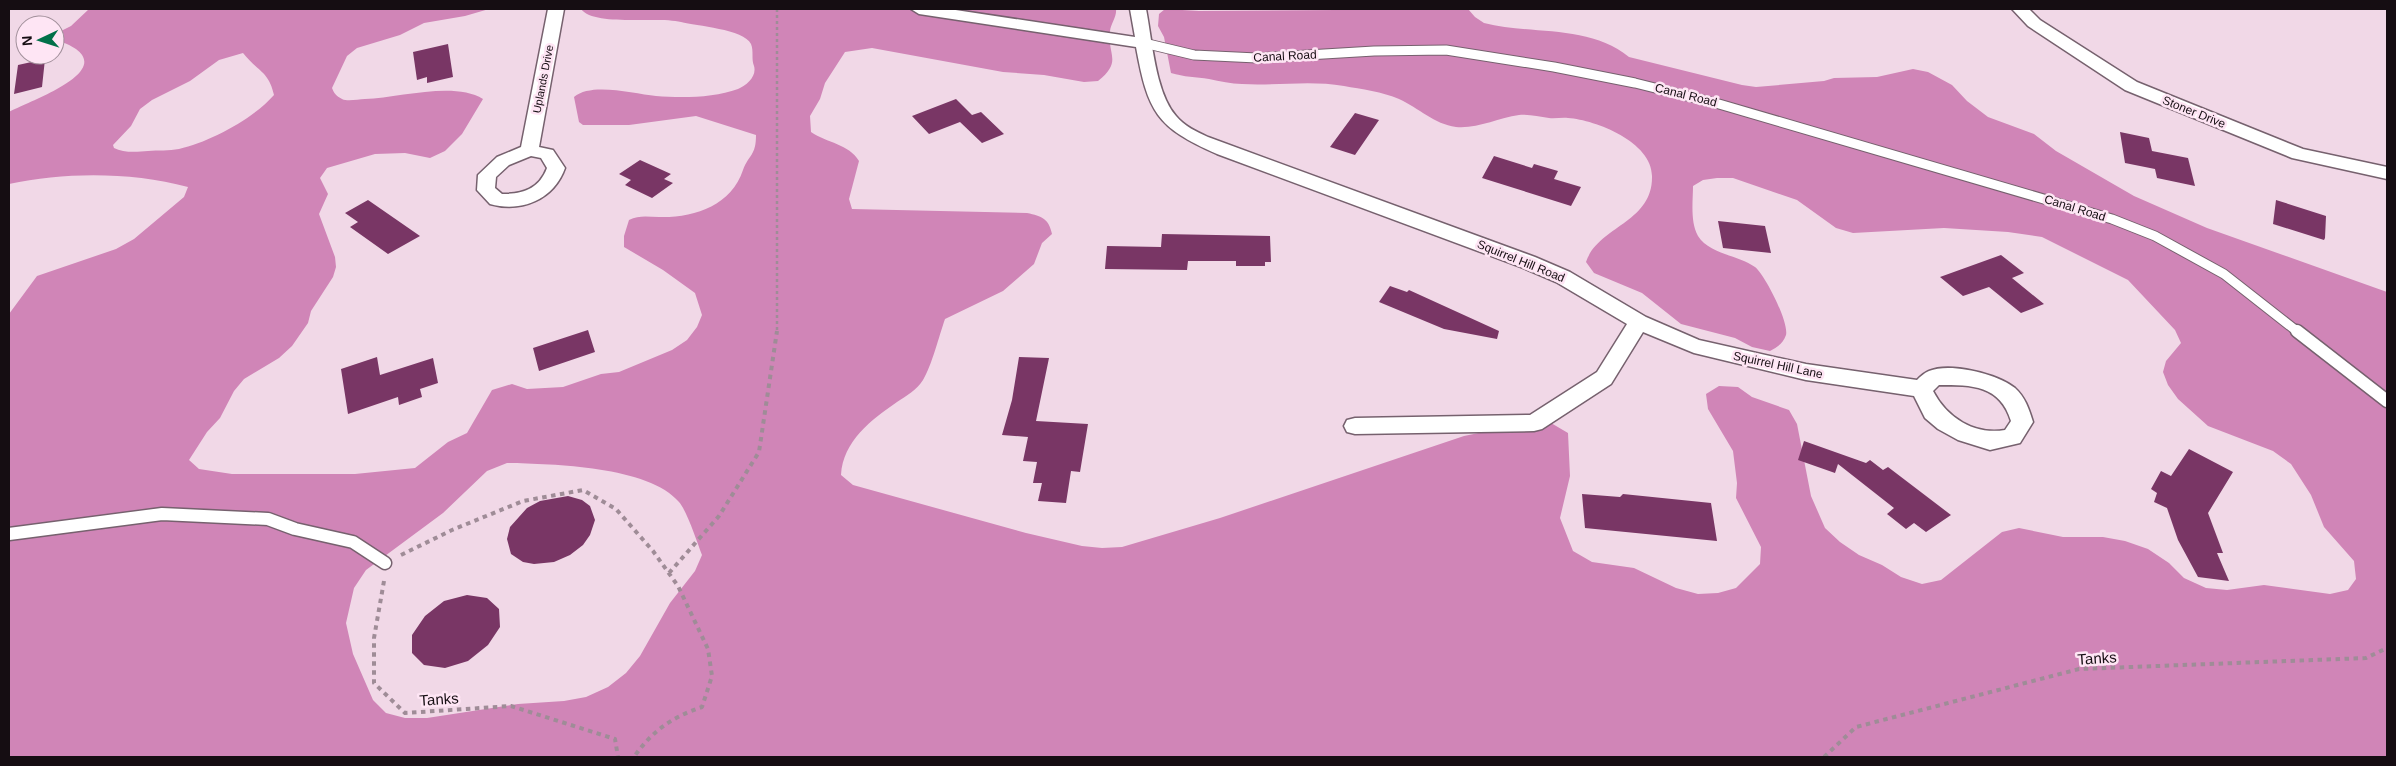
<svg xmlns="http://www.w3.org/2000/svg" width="2396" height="766" viewBox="0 0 2396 766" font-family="Helvetica,sans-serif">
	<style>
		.forest { fill: #d085b7; fill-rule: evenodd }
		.building { fill: #793665 }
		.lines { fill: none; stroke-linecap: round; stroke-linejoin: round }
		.service-far1-casing { stroke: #76616e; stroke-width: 11 }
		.service-casing { stroke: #76616e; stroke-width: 15 }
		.minor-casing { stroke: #76616e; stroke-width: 3 }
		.path-far1 { stroke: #9f8c97; stroke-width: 2.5; stroke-dasharray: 3 3; stroke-linecap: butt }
		.path { stroke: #9f8c97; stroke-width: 4; stroke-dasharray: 4.5 4.5; stroke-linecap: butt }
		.service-far1 { stroke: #fff; stroke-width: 9 }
		.service { stroke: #fff; stroke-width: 12 }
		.minor { fill: #fff; fill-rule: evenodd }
		.labels { text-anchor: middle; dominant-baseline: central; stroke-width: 5; stroke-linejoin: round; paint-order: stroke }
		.far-street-label { font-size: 11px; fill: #150d12; stroke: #fee5f4 }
		.street-label { font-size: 12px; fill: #150d12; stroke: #fee5f4 }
		.near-street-label { font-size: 15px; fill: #150d12; stroke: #fee5f4 }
	</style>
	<rect width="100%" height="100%" fill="#f1d8e7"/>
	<path class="forest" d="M 89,9 L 489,9 L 465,16 L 424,23 L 400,35 L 357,48 L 347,56 L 332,88 C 334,93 336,96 342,99 C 348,102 358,99 365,99 C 399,98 454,81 483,99 L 462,134 L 445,151 L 430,158 L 405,153 L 375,154 L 327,168 L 320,178 L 328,194 L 319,214 L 335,257 L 336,267 L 333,277 L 311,311 L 308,323 L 292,346 L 279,358 L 244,379 L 234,391 L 220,418 L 207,432 L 189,460 L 199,469 L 232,474 L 355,474 L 415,468 L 448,442 L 467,433 L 492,390 L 512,384 L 527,389 L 563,387 L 601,374 L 619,372 L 672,350 L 687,340 L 697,327 L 702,315 L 695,293 L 663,270 L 624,247 L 624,236 L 629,220 C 639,215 648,217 659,217 C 694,218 731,206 743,170 C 749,154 756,156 756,135 L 696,116 L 629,125 L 583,125 L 579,122 L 574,97 C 592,82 634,94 656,96 C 681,98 714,98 738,89 C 747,85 757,76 754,66 C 751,59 754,51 751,44 C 744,29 696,26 681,22 C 658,16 594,27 581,9 L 1116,9 C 1117,17 1111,23 1110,31 C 1107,55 1123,61 1098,81 L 1084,82 L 1044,75 L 1003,72 L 872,48 L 845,52 L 825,83 L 820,99 L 810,116 L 811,132 C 827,143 849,144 859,161 L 849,199 L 852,209 L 1027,213 C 1042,216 1049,219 1052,234 L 1042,243 L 1034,264 L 1003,291 L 945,319 C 939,336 932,365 923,380 C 917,390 906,396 897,402 C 871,420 843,441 841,475 L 853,485 L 1026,533 L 1082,546 L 1102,548 L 1122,547 L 1220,518 L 1464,436 L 1532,422 L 1551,423 L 1568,433 L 1570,476 L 1560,518 L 1573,551 L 1592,562 L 1634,568 L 1676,588 L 1698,594 L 1718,593 L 1736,588 L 1760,564 L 1761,547 L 1736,498 L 1737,483 L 1733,451 L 1708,409 L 1706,394 L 1719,386 L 1738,387 L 1752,397 L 1789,410 L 1797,424 L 1811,496 L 1825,528 L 1840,542 L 1859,555 L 1882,565 L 1901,577 L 1922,584 L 1941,580 L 2002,532 L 2019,528 L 2063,537 L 2103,537 L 2125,541 L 2148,549 L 2169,563 L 2184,578 L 2206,588 L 2227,590 L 2264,585 L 2330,594 L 2348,590 L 2356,579 L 2354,561 L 2324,527 L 2311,495 L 2291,464 L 2273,451 L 2208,426 L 2178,399 L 2168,385 L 2163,372 L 2166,361 L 2181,343 L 2175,330 L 2128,280 L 2042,237 L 2008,232 L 1944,228 L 1853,233 L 1836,228 L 1797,200 L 1733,178 L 1717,178 L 1703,180 L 1693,186 C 1693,201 1690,222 1698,236 C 1709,254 1738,255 1755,267 C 1765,275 1789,322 1786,335 C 1783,344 1777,347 1770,351 L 1752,347 L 1735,338 L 1681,324 L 1642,293 L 1594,273 L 1586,262 C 1598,226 1653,223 1652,176 C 1652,142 1596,120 1568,118 C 1562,117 1555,119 1549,118 C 1539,117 1529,114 1519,115 C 1498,118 1477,129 1456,127 C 1434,124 1419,108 1399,99 C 1383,92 1361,89 1344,86 C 1310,80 1276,86 1242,84 C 1231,84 1220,81 1209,79 C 1196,77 1184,77 1171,73 L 1164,37 L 1158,26 L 1159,14 L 1165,9 L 1199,11 L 1468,9 L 1475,17 L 1484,23 C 1531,35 1589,24 1629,57 L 1742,85 L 1756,87 L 1824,81 L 1834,78 L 1877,77 L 1913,69 L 1928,72 L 1952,85 L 1967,101 L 1988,117 L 2034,134 L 2056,151 L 2134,196 L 2207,228 L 2387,292 L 2387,757 L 9,757 L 9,314 L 37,276 L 116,249 L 134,239 L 184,197 L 188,187 C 131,172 66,172 9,184 L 9,112 C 34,99 131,66 57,40 L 57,33 L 71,26 ZM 243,53 C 257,71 269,71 274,95 C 253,119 210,142 179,149 C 169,151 158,150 148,151 C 137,152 123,153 114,148 L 113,145 L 131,126 L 140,109 L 152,100 L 190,81 L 219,60 ZM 507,463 C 551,464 649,466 679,502 C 687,511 697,542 702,555 L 695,571 L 670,603 L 640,656 L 626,673 L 608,687 L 586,697 L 564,701 L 518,704 L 427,718 L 405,718 L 386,713 L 373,700 L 353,654 L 346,623 L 354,588 L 366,570 L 443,513 L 487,471 Z"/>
	<path class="building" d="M 448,44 L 453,77 L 427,83 L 427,77 L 417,80 L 413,52 Z
		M 45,59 L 42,87 L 14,94 L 18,65 Z
		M 956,99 L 972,115 L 981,112 L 1004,134 L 982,143 L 960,122 L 929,134 L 912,116 Z
		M 1355,113 L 1379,120 L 1355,155 L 1330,147 Z
		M 2120,132 L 2149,138 L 2152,151 L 2188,158 L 2195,186 L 2157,178 L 2155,169 L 2125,163 Z
		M 1494,156 L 1532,168 L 1534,164 L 1558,171 L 1554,179 L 1581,187 L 1571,206 L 1482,178 Z
		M 640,160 L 671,174 L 664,179 L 673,183 L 652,198 L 625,185 L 631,180 L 619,174 Z
		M 368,200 L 420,236 L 388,254 L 350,227 L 358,222 L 345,213 Z
		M 2276,200 L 2326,216 L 2325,238 L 2324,240 L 2273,224 Z
		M 1718,221 L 1765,226 L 1771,253 L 1723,248 Z
		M 1162,234 L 1270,236 L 1271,262 L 1265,262 L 1265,266 L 1236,266 L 1236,261 L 1188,261 L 1187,270 L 1105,269 L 1107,246 L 1161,247 Z
		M 2001,255 L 2024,273 L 2012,278 L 2044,304 L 2021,313 L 1989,287 L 1963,296 L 1940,277 Z
		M 1390,286 L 1407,292 L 1409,290 L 1499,331 L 1497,339 L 1444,329 L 1379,302 Z
		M 588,330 L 595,352 L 539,371 L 533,348 Z
		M 377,357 L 380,375 L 433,358 L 438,383 L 420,389 L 422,397 L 399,405 L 398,397 L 348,414 L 341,369 Z
		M 1019,357 L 1049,358 L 1036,421 L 1088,424 L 1080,472 L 1071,471 L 1066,503 L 1038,501 L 1042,483 L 1033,483 L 1037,462 L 1023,461 L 1028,437 L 1002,435 L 1012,400 Z
		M 1804,441 L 1866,463 L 1870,460 L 1883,470 L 1888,467 L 1951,515 L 1926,532 L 1914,523 L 1906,529 L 1887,514 L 1894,508 L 1838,464 L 1835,473 L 1798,460 Z
		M 2189,449 L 2233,472 L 2208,513 L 2223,553 L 2217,553 L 2229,581 L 2198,577 L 2178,540 L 2167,508 L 2154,502 L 2157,493 L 2151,489 L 2161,471 L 2171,476 Z
		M 1582,494 L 1620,497 L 1623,494 L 1711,503 L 1717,541 L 1585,528 Z
		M 568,496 L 582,500 L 590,506 L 595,520 L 590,535 L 583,545 L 570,555 L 554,562 L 534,564 L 523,562 L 511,554 L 507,539 L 510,527 L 527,508 L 540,501 Z
		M 467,595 L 487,598 L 499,609 L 500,627 L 488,645 L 468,661 L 445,668 L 424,665 L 412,653 L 412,635 L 425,616 L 444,601 Z"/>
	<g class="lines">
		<defs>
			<path id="service-far1" d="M 1144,43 L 1194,55 L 1257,58 L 1374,51 L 1446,50 L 1554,67 L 1635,83 L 1719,104 L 2112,219 L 2155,236 L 2224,274 L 2298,332"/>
			<path id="service" d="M 2297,331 L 2387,401
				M 9,534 L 162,514 L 268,519 L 295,529 L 353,542 L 385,563"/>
			<path id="minor" d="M 548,9 L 564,9 L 539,147 L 553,150 L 565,168 C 554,199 522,213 490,204 L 477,190 L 478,175 L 497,157 L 521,147 ZM 531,156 L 541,158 L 547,168 C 539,189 523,194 502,194 L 495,188 L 496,177 L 509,165 Z
				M 911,9 L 949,9 L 1135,37 L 1130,9 L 1146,9 C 1152,39 1155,92 1176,116 C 1184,126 1197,132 1208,137 L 1535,257 L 1570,272 L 1646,317 L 1699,340 L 1806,364 L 1917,380 C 1920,377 1924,373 1929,371 C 1950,362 1998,374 2015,388 C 2025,397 2029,409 2033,422 L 2020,443 L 1990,450 L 1958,440 L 1938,429 L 1925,418 L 1914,396 L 1806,380 L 1694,353 L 1643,332 L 1611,384 L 1542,429 L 1534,431 L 1355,434 L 1347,432 L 1344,426 L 1347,420 L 1355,418 L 1530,415 L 1597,372 L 1627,324 L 1556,282 L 1521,267 L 1217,154 C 1156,127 1148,112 1136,47 L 919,14 ZM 1939,385 C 1972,385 2000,385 2011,421 L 2005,430 C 1974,435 1947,418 1933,391 Z
				M 2012,9 L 2029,9 L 2040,20 L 2137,82 L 2303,149 L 2387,167 L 2387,179 L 2292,158 L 2125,90 L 2028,26 Z"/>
		</defs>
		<use href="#service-far1" class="service-far1-casing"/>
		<use href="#service" class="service-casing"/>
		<use href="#minor" class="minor-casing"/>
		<path class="path-far1" d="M 777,9 L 777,332"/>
		<path class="path" d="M 401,555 L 452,530 L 523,501 L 583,490 L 616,509 L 653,551 L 678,586 L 708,649 L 712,676 L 702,707 C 672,717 652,731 634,757
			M 669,573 L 719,516 L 759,452 L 777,331
			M 384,581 L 374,638 L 374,683 L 405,713 L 511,706 L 615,739 L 618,757
			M 1824,757 L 1856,727 L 2079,669 L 2366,658 L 2387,648"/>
		<use href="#service-far1" class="service-far1"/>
		<use href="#service" class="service"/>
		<use href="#minor" class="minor"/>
	</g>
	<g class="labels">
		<g class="far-street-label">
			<text transform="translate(543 79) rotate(-79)">Uplands Drive</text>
		</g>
		<g class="street-label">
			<text transform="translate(1285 56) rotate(-3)">Canal Road</text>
			<text transform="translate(1686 95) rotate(14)">Canal Road</text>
			<text transform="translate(2194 112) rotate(22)">Stoner Drive</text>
			<text transform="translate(2075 208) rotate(17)">Canal Road</text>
			<text transform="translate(1521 261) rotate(22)">Squirrel Hill Road</text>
			<text transform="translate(1778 365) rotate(12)">Squirrel Hill Lane</text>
		</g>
		<g class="near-street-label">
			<text transform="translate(2097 658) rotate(-4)">Tanks</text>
			<text transform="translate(439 699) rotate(-4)">Tanks</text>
		</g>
	</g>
	<rect width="2396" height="766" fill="none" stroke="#150d12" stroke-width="20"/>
	<g transform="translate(40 40) rotate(266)"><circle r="24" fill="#fee5f4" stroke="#a18f9a"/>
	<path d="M0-4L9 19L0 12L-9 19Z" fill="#017049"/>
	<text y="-8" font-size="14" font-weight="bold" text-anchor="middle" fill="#150d12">N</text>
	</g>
</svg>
